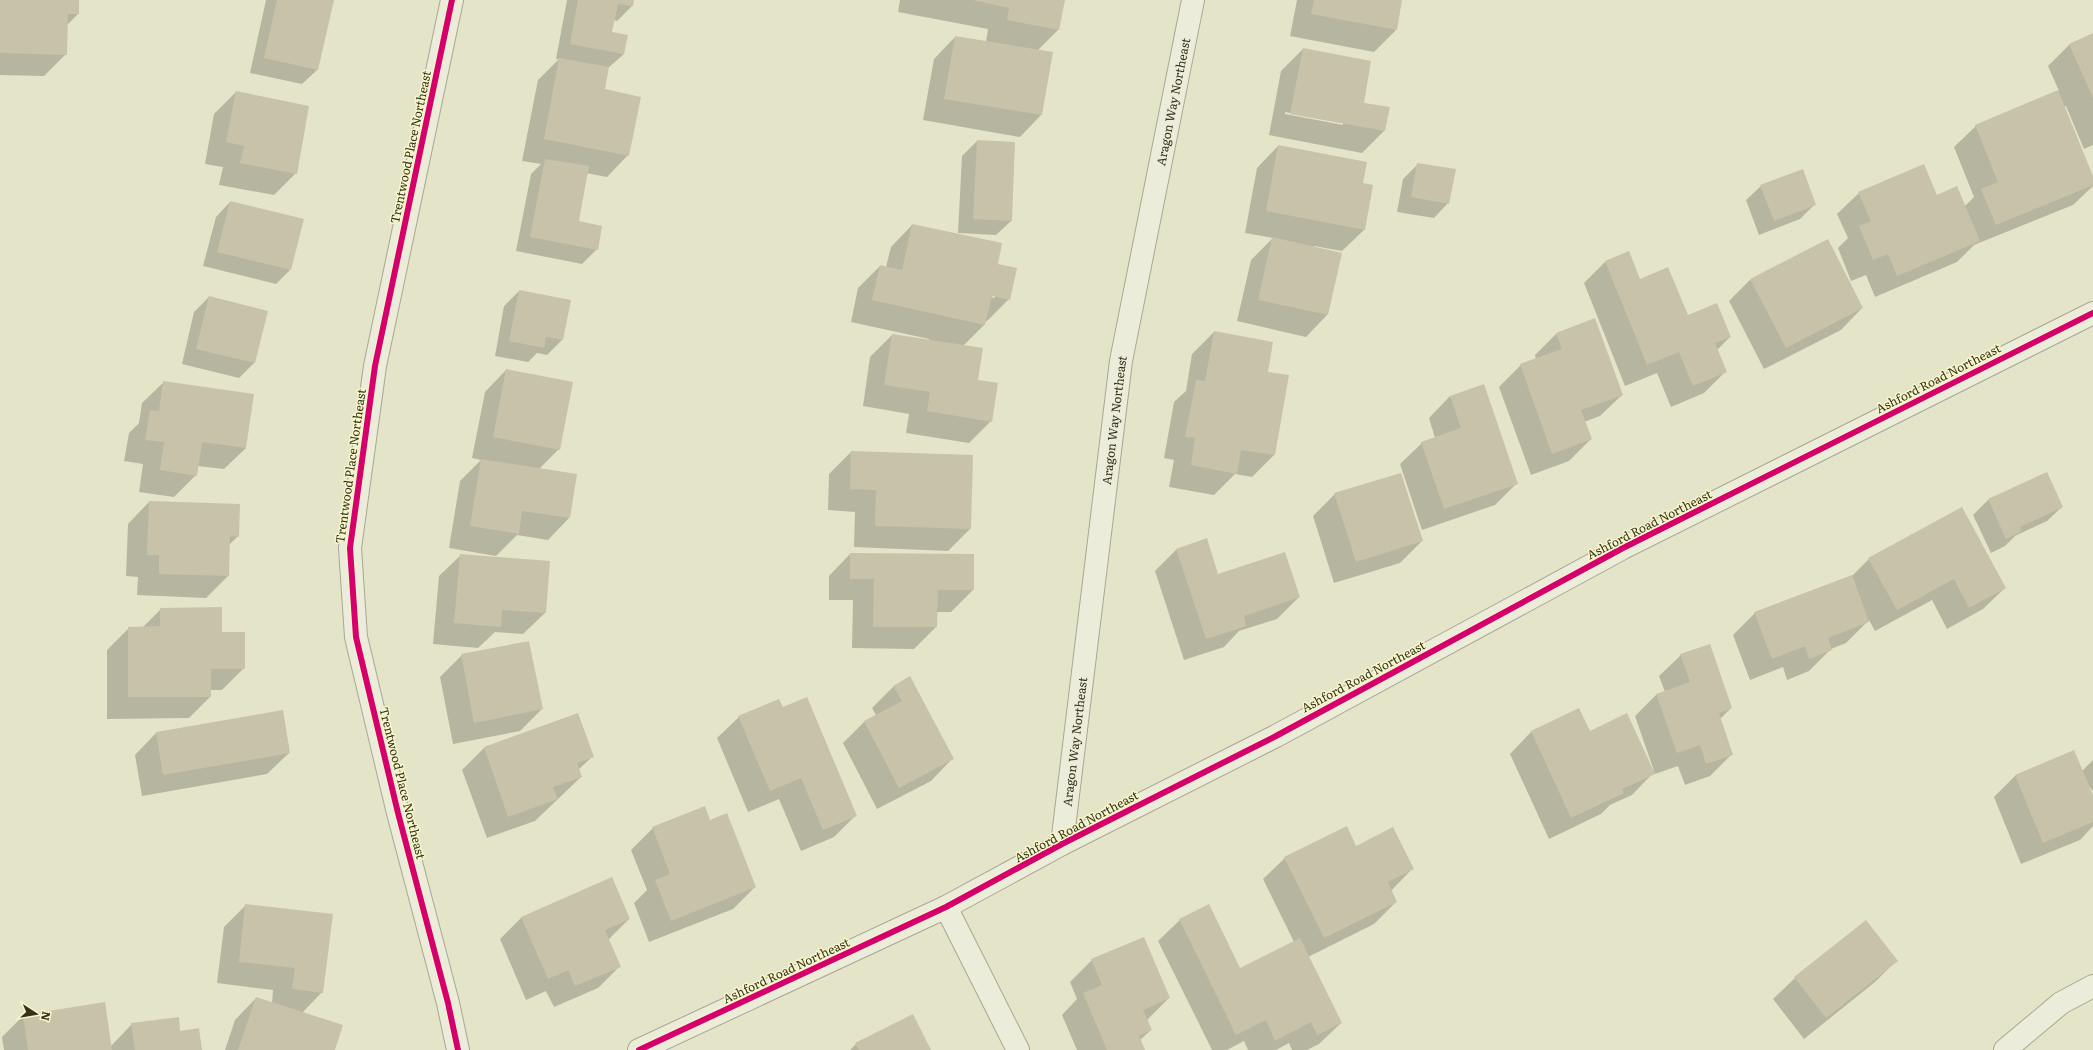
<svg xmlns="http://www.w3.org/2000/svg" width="2093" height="1050" viewBox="0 0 2093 1050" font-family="Literata,serif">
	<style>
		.shadow { fill: #0003; fill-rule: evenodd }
		.building { fill: #c8c2a9 }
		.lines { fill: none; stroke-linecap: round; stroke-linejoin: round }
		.minor-casing { stroke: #a9a792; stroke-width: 24 }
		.minor { stroke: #ececda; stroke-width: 22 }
		.cycleway-casing { stroke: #f7f7cc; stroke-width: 8 }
		.cycleway { stroke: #d6006c; stroke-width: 6 }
		.labels { text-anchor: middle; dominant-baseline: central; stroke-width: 3; stroke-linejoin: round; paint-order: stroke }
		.street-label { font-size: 12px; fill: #37311b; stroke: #f7f7cc }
	</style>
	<rect width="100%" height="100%" fill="#e4e4c8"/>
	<path class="shadow" d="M 0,0 L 78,0 L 78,14 L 67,25 L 66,54 L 44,76 L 0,75 Z
		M 266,0 L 332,0 L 317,70 L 302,84 L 250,73 Z
		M 567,0 L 633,0 L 632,6 L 617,21 L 614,20 L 611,33 L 624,54 L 608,68 L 604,90 L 628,155 L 607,177 L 586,173 L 577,222 L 597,249 L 582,264 L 516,251 L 531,174 L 541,164 L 522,161 L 538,80 L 559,59 L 556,59 Z
		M 900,0 L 1064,0 L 1058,30 L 1037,51 L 1052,53 L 1041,115 L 1020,137 L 923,120 L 934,59 L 955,37 L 986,42 L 988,29 L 898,12 Z
		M 1297,0 L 1401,0 L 1396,30 L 1374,52 L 1290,36 Z
		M 2093,34 L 2093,145 L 2084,149 L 2066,106 L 2064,107 L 2093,179 L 2093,186 L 2073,205 L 1974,245 L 1957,262 L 1875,297 L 1866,275 L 1851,281 L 1838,248 L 1848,238 L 1837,214 L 1859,193 L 1937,196 L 1964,207 L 1974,197 L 1954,147 L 1976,126 L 2059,91 L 2048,66 L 2070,44 Z
		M 1303,49 L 1362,104 L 1388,108 L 1384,131 L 1362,153 L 1269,135 L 1281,71 ZM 1285,112 L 1343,123 L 1343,125 L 1285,114 Z
		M 236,92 L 296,173 L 274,195 L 219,185 L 223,167 L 205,164 L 214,114 Z
		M 977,141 L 1011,221 L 996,235 L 958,233 L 962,156 Z
		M 1278,146 L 1362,184 L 1364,230 L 1342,251 L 1314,246 L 1314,248 L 1341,254 L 1327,315 L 1306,337 L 1237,321 L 1251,260 L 1273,238 L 1245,233 L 1257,168 Z
		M 1418,164 L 1448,203 L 1434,218 L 1397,212 L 1403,179 Z
		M 1761,186 L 1814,205 L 1800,219 L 1759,235 L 1746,200 Z
		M 230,202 L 290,270 L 276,284 L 203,266 L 216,217 Z
		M 912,225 L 997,265 L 1009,299 L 987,321 L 985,321 L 984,325 L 963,346 L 991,421 L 969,443 L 906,433 L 909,414 L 863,406 L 870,357 L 892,335 L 929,341 L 929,339 L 851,322 L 858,288 L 880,266 L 886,267 L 891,247 ZM 987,296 L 995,296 L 995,298 Z
		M 1605,262 L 1640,280 L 1687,316 L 1730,337 L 1717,350 L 1726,371 L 1704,393 L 1671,407 L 1657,373 L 1625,386 L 1584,283 Z
		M 1750,280 L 1862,308 L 1841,330 L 1764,369 L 1729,301 Z
		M 519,291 L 569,300 L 562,340 L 547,355 L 537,353 L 528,362 L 495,356 L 504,306 Z
		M 209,297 L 266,311 L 254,363 L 239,378 L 182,364 L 194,312 Z
		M 1214,332 L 1267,373 L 1288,376 L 1274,455 L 1252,477 L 1235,474 L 1214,495 L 1169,487 L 1174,460 L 1164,458 L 1174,402 L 1186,391 L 1192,354 Z
		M 1556,334 L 1622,395 L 1600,416 L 1584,422 L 1591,439 L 1569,461 L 1531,475 L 1499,387 L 1521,365 L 1536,360 L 1535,355 Z
		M 506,370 L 559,449 L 539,469 L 569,518 L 548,540 L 517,535 L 496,556 L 449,548 L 460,481 L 481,460 L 472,458 L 485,392 Z
		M 164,382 L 246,448 L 224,469 L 197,466 L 196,475 L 174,497 L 139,492 L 143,464 L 124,461 L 129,433 L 139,423 L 142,403 Z
		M 1450,396 L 1517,483 L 1495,505 L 1422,530 L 1400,464 L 1422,443 L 1435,438 L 1429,418 Z
		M 851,452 L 970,529 L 948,551 L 854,547 L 855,512 L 828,510 L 829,474 Z
		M 2046,473 L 2062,507 L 2047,521 L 2015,536 L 2005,546 L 1991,553 L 1973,515 L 1988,500 Z
		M 1335,494 L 1422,541 L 1400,563 L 1334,583 L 1313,516 Z
		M 149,502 L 238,536 L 229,545 L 228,576 L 206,598 L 137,595 L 138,577 L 126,576 L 128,524 Z
		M 1177,549 L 1218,575 L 1299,597 L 1277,619 L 1239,631 L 1224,647 L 1184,660 L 1155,571 Z
		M 850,554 L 973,555 L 973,590 L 951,612 L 937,612 L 936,627 L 914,649 L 852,648 L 853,600 L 829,600 L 829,576 Z
		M 461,555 L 545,613 L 523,634 L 495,632 L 478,648 L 433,644 L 439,576 Z
		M 1869,559 L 2005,588 L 1983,609 L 1947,629 L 1932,600 L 1875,631 L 1869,620 L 1846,643 L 1831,649 L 1809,671 L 1787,680 L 1783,667 L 1750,680 L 1733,635 L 1755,613 L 1851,577 Z
		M 161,609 L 221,633 L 244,668 L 222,690 L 210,690 L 210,697 L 189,718 L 107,719 L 107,650 L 129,628 L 142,628 Z
		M 462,655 L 542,709 L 520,731 L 453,744 L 440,677 Z
		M 1681,655 L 1731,708 L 1720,719 L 1732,754 L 1710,776 L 1685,785 L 1678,766 L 1655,774 L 1654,772 L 1632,795 L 1610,805 L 1601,814 L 1549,839 L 1510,754 L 1531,732 L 1579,710 L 1589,732 L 1654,771 L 1635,716 L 1657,694 L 1665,692 L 1659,676 Z
		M 894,686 L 952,759 L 931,781 L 877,809 L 843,743 L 864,722 L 876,715 L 872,708 Z
		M 782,708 L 856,815 L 834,837 L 801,851 L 779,799 L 748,812 L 717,738 L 739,717 Z
		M 578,714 L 593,756 L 578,770 L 581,777 L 535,821 L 487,838 L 462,770 L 484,748 Z
		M 156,733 L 289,753 L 267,774 L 142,796 L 135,755 Z
		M 2093,760 L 2093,791 L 2087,784 L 2093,798 L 2093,826 L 2080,840 L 2021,864 L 1994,797 L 2015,776 L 2082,771 Z
		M 709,821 L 755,887 L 733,909 L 649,942 L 634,903 L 647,890 L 631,850 L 653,828 Z
		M 1356,847 L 1412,869 L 1391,891 L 1396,902 L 1374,924 L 1308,957 L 1341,1023 L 1319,1044 L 1307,1050 L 1292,1050 L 1289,1043 L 1276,1050 L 1248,1050 L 1244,1041 L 1227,1050 L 1212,1050 L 1158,941 L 1180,920 L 1240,969 L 1294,942 L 1263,879 L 1285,858 Z
		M 246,905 L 322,992 L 302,1013 L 334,1050 L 225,1050 L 235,1020 L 256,998 L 272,1003 L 273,990 L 217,983 L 224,927 Z
		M 522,917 L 629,919 L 608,940 L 620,966 L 598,988 L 554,1007 L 546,991 L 526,1000 L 500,939 Z
		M 1092,960 L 1169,998 L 1147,1020 L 1151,1030 L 1140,1040 L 1144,1050 L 1077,1050 L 1062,1015 L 1077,999 L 1070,982 Z
		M 1897,960 L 1875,982 L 1804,1039 L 1773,999 L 1795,978 Z
		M 24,1015 L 111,1046 L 132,1024 L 179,1032 L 201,1050 L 4,1050 L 2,1037 Z
		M 856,1044 L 930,1050 L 850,1050 Z"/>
	<path class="building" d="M 0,0 L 79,0 L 79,14 L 68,14 L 67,55 L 0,53 Z
		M 277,0 L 334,0 L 318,70 L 264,58 Z
		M 578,0 L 634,0 L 633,6 L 618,4 L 612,32 L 628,35 L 624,54 L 570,44 Z
		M 973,0 L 1065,0 L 1059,30 L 1007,20 L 1009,8 Z
		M 1314,0 L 1402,0 L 1397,30 L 1311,14 Z
		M 2093,33 L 2093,98 L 2069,44 Z
		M 955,36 L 1053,52 L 1042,115 L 944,99 Z
		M 1303,48 L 1371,61 L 1364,103 L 1390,107 L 1385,131 L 1290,114 Z
		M 559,58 L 609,67 L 605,89 L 641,97 L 629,156 L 544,139 Z
		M 2058,90 L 2093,176 L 2093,185 L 1996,225 L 1981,189 L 1998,182 L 1975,125 Z
		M 236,91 L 309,106 L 297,174 L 240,163 L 244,146 L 226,142 Z
		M 977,140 L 1015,142 L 1012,221 L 973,219 Z
		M 1278,145 L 1367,162 L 1363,183 L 1373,185 L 1365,230 L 1266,211 Z
		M 545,159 L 589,166 L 579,221 L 602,226 L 598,250 L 530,237 Z
		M 1417,163 L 1456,169 L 1449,204 L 1411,197 Z
		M 1924,164 L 1937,195 L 1957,186 L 1980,241 L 1897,276 L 1888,254 L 1873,260 L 1859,226 L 1871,221 L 1858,192 Z
		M 1803,169 L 1816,205 L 1774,221 L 1760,185 Z
		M 230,201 L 304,219 L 291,270 L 217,252 Z
		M 912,224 L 1002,243 L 998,264 L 1017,268 L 1010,300 L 992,296 L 985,325 L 872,300 L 880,265 L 902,270 Z
		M 1272,237 L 1342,253 L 1328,315 L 1258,300 Z
		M 1828,239 L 1863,308 L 1786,348 L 1750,279 Z
		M 1629,251 L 1640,279 L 1668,267 L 1688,315 L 1717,303 L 1731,337 L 1715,343 L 1727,372 L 1693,386 L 1679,352 L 1647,365 L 1605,261 Z
		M 519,290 L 571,300 L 563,340 L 546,337 L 544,348 L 509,341 Z
		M 209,296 L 268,311 L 255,363 L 196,349 Z
		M 1595,318 L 1623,395 L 1581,410 L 1592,439 L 1552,454 L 1520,364 L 1562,349 L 1556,333 Z
		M 1214,331 L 1273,342 L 1268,372 L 1289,375 L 1275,455 L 1241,450 L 1237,474 L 1191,465 L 1195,438 L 1185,437 L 1196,380 L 1205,381 Z
		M 892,334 L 983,348 L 978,380 L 998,383 L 992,422 L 927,411 L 930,392 L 884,385 Z
		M 506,369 L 573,382 L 560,450 L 493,437 Z
		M 163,381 L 254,394 L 246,448 L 202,442 L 197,476 L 160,470 L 164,442 L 145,440 L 150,410 L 159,411 Z
		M 1484,384 L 1518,484 L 1444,509 L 1421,442 L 1461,428 L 1450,396 Z
		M 851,451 L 973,455 L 971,529 L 875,526 L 876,490 L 850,489 Z
		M 481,459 L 577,474 L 570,518 L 522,511 L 519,534 L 470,526 Z
		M 2047,472 L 2063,507 L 2020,527 L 2021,532 L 2006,539 L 1988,499 Z
		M 1401,473 L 1423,541 L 1356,562 L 1334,493 Z
		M 149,501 L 240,504 L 239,537 L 230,536 L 229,576 L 159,574 L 159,555 L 147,555 Z
		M 1962,507 L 2006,588 L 1969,608 L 1954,579 L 1897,610 L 1868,558 Z
		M 1207,538 L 1218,574 L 1285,552 L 1300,597 L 1244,616 L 1246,626 L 1206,639 L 1176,549 Z
		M 850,553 L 974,554 L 974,590 L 938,590 L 937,627 L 873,627 L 874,579 L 850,579 Z
		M 460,554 L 550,561 L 546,613 L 502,610 L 501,627 L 454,623 Z
		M 1852,575 L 1869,622 L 1828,638 L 1832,650 L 1809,659 L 1805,646 L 1772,659 L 1754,612 Z
		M 222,607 L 222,632 L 245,632 L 245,669 L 211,669 L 211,697 L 128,697 L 128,627 L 160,626 L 160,608 Z
		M 529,641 L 543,709 L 474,723 L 461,654 Z
		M 1710,644 L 1732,708 L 1719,713 L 1733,755 L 1706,764 L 1700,745 L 1677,753 L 1656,694 L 1690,682 L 1680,654 Z
		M 910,676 L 954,759 L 899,788 L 864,721 L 902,701 L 893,686 Z
		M 807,697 L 857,816 L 823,830 L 801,778 L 770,791 L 738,716 L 779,699 L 783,707 Z
		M 1579,708 L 1590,731 L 1627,713 L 1655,774 L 1622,789 L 1624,793 L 1571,818 L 1531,731 Z
		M 283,710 L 290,753 L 163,775 L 156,732 Z
		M 578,713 L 594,757 L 577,763 L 582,777 L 553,787 L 558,799 L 508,817 L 484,747 Z
		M 2074,750 L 2093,795 L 2093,822 L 2043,843 L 2015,775 Z
		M 705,806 L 710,820 L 727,813 L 756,887 L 671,921 L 655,880 L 670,874 L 652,827 Z
		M 1347,826 L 1356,846 L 1393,827 L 1414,869 L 1388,882 L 1397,902 L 1324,938 L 1284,857 Z
		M 612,877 L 630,919 L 605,930 L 621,967 L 575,986 L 568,970 L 548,979 L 521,917 Z
		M 245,904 L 333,914 L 323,993 L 292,989 L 295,968 L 239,962 Z
		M 1209,904 L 1240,968 L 1300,938 L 1342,1023 L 1317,1035 L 1311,1022 L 1275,1041 L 1266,1020 L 1236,1035 L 1179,919 Z
		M 1866,920 L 1898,961 L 1826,1018 L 1794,977 Z
		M 1144,937 L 1170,998 L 1143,1010 L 1152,1030 L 1139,1036 L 1145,1050 L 1107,1050 L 1083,993 L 1102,985 L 1091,959 Z
		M 256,997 L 343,1025 L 335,1050 L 238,1050 Z
		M 105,1002 L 112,1050 L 28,1050 L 23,1015 Z
		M 913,1014 L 931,1050 L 859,1050 L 855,1043 Z
		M 179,1017 L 180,1031 L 199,1028 L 202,1050 L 135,1050 L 131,1023 Z"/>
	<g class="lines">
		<defs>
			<g id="minor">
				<path d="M 452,0 L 375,366 L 350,548 L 356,637 L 398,813 L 448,1003 L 458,1050"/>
				<path id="s1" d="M 1062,844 L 1121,361 L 1193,0"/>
				<path d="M 946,907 L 1018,1050"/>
				<path d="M 639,1050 L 946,907 L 1062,844 L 1276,736 L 1623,548 L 2093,313"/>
				<path d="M 2005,1050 L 2061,1003 L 2093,986"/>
			</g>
		</defs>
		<use href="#minor" class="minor-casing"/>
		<use href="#minor" class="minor"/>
		<defs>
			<path id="cycleway" d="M 452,0 L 375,366 L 350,548 L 356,637 L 398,813 L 448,1003 L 458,1050
				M 639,1050 L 946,907 L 1062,844 L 1276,736 L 1623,548 L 2093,313"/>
		</defs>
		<use href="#cycleway" class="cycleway-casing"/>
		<use href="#cycleway" class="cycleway"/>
	</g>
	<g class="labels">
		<g class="street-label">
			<text stroke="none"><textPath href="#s1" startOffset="751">Aragon Way Northeast</textPath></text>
			<text transform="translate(410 147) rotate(-78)">Trentwood Place Northeast</text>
			<text transform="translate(1938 378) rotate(-27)">Ashford Road Northeast</text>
			<text stroke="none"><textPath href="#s1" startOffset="427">Aragon Way Northeast</textPath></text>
			<text transform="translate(350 466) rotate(-82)">Trentwood Place Northeast</text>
			<text transform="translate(1649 524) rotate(-27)">Ashford Road Northeast</text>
			<text transform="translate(1363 676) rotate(-28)">Ashford Road Northeast</text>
			<text stroke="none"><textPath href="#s1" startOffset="103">Aragon Way Northeast</textPath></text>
			<text transform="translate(403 783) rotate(76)">Trentwood Place Northeast</text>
			<text transform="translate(1076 826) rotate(-28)">Ashford Road Northeast</text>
			<text transform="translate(786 970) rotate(-25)">Ashford Road Northeast</text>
		</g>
	</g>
	<g transform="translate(36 1014) rotate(102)" stroke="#f7f7cc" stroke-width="3" paint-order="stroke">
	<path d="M0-3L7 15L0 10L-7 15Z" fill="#37311b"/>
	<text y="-6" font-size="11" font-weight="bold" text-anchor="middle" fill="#37311b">N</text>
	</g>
</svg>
